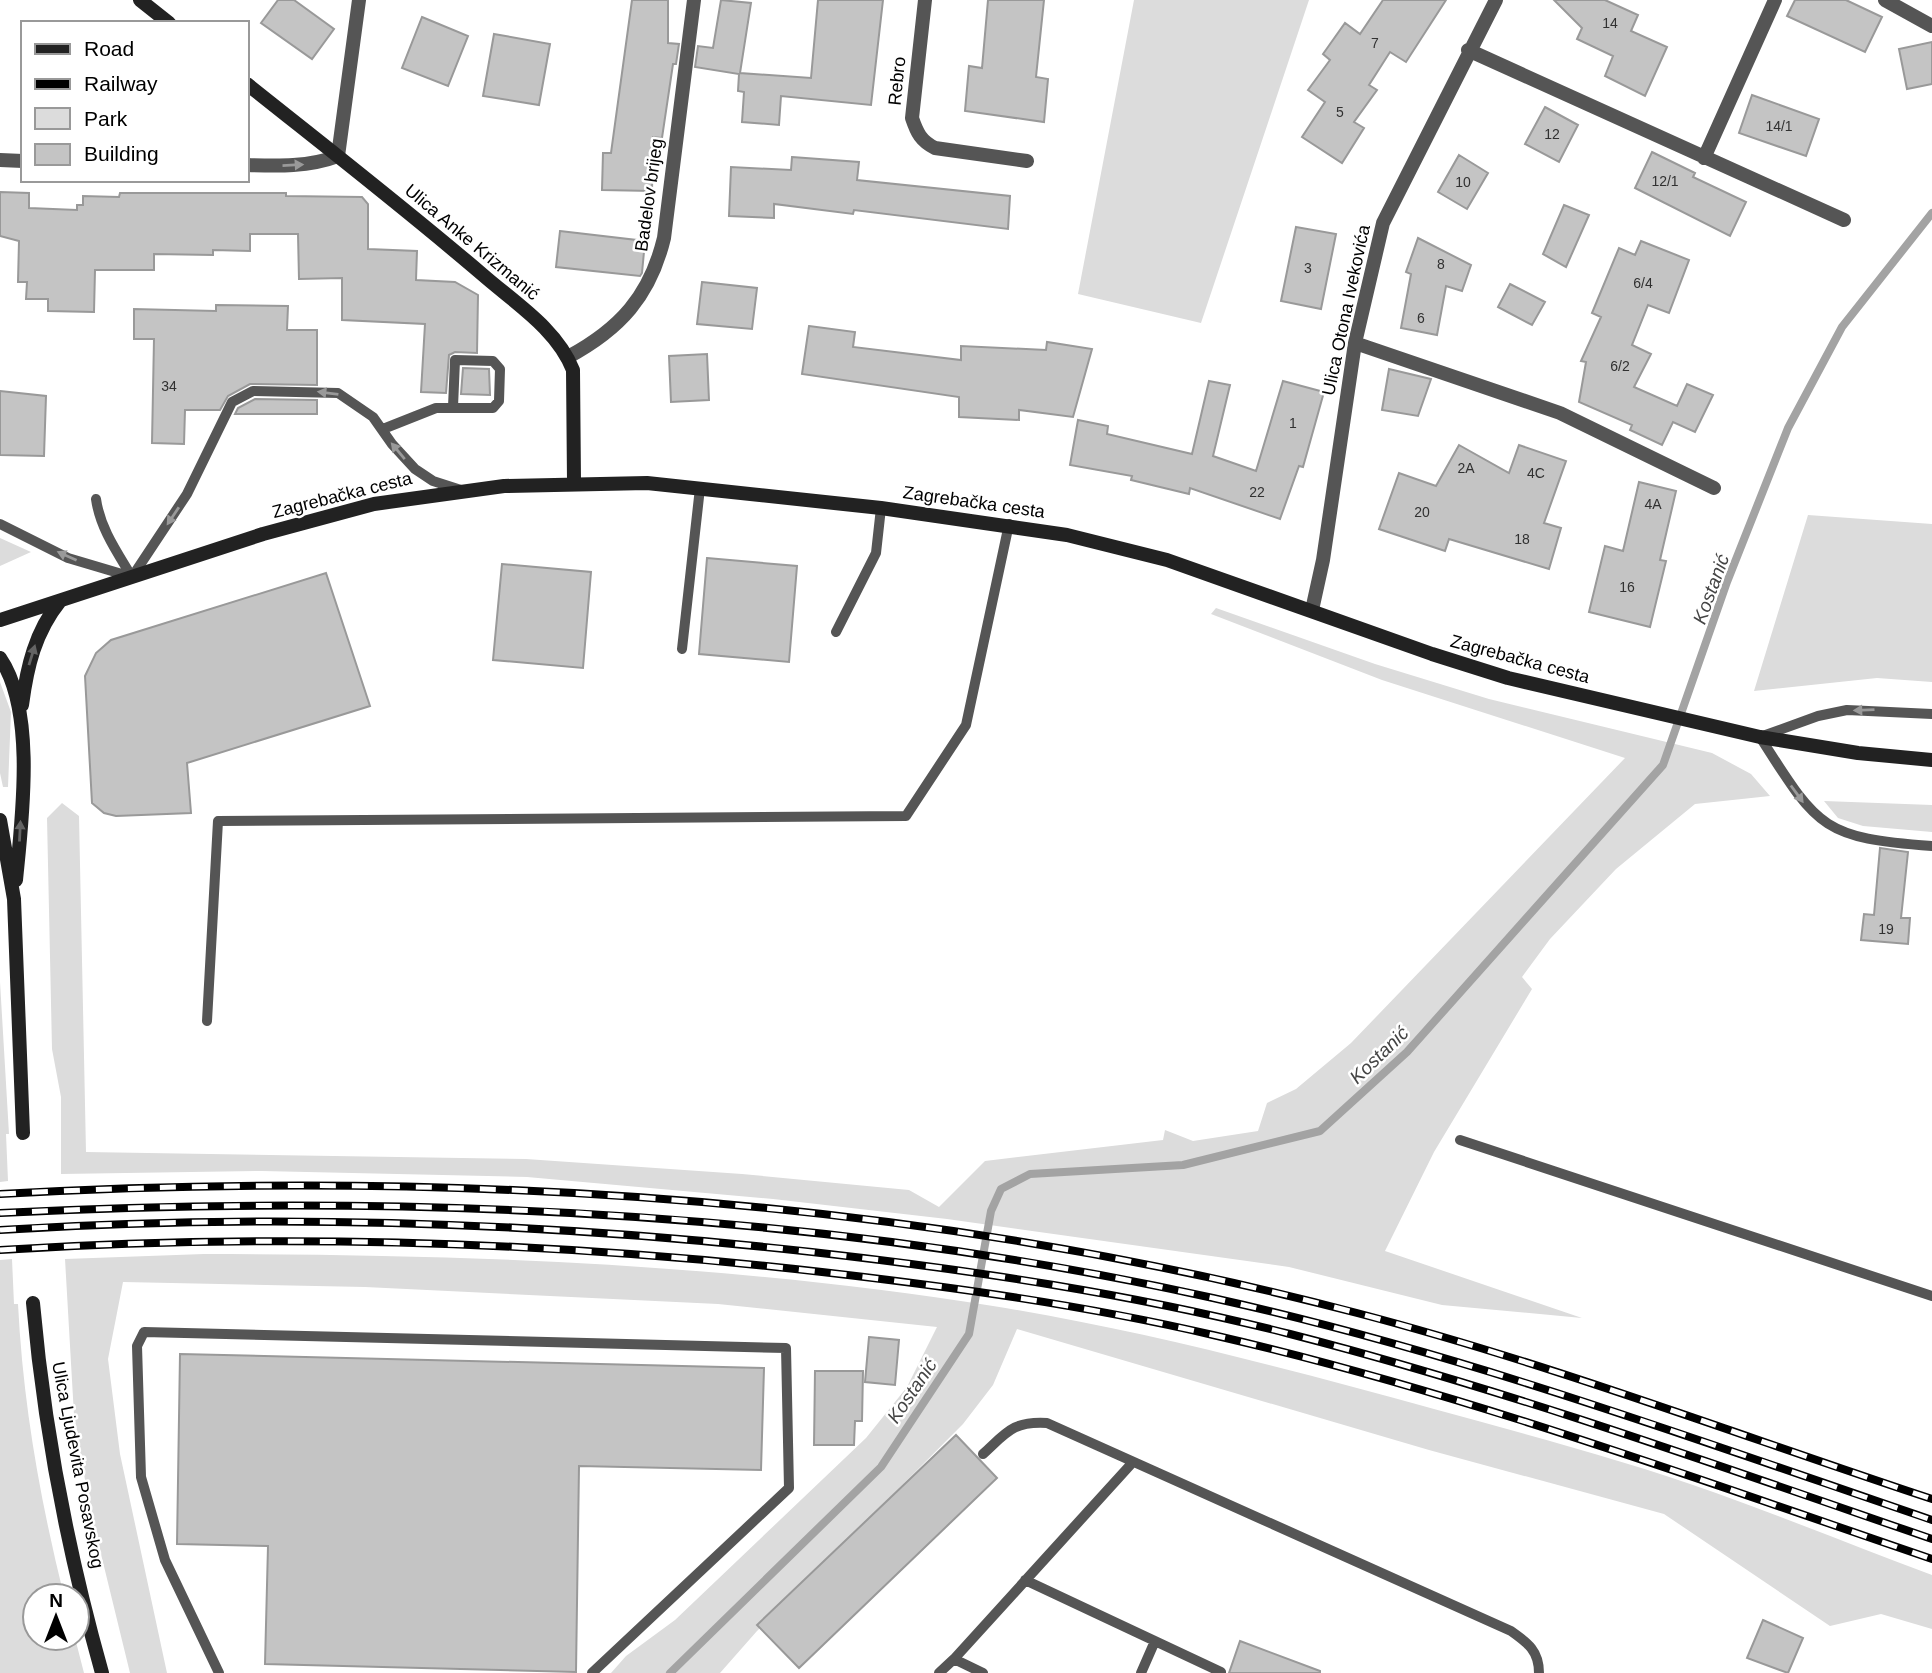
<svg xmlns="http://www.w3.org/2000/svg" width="1932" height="1673" viewBox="0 0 1932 1673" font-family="Arial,sans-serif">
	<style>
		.green { fill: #dcdcdc }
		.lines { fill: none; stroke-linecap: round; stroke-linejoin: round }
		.stream { stroke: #a3a3a3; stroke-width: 8 }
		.building { fill: #c4c4c4; stroke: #999; stroke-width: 2 }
		.lane { stroke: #555; stroke-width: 10 }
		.street { stroke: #555; stroke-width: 14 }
		.secondary { stroke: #222; stroke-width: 14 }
		.rail-casing { stroke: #000; stroke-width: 8 }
		.rail { stroke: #fff; stroke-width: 5; stroke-dasharray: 16; stroke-linecap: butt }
		.oneway { fill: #999 }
		.oneway2 { fill: #646464 }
		.labels { text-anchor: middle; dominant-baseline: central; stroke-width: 5; stroke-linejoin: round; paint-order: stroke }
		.number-label { font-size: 14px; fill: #313131 }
		.street-label { font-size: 18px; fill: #000; stroke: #fff }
		.water-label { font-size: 19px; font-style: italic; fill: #444; stroke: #fff }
	</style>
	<rect width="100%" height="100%" fill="#fff"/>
	<path class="green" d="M 1134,0 L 1309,0 L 1201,323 L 1078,294 Z
		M 1808,515 L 1932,524 L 1932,682 L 1877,678 L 1754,691 Z
		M 0,538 L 31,552 L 0,566 Z
		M 1216,608 L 1375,664 L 1489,699 L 1712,753 L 1751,774 L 1770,796 L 1695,804 L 1616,869 L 1550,939 L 1522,977 L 1532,989 L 1434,1152 L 1385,1251 L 1582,1318 L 1442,1305 L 1289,1267 L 947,1219 L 773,1199 L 527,1177 L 262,1171 L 61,1174 L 61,1097 L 52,1049 L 47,818 L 62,803 L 79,816 L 86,1152 L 526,1159 L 742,1174 L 909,1190 L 939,1207 L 985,1161 L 1163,1140 L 1165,1130 L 1193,1141 L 1258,1131 L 1267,1103 L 1296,1089 L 1351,1043 L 1625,758 L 1382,680 L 1211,614 Z
		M 0,682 L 11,712 L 8,787 L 3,787 L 0,773 Z
		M 1824,801 L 1932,805 L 1932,832 L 1863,826 L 1838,818 Z
		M 0,982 L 9,1134 L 6,1134 L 8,1181 L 0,1182 Z
		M 204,1254 C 467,1254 732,1264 993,1306 C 1141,1330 1289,1369 1434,1409 C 1528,1435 1624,1460 1716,1493 C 1788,1519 1860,1548 1932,1575 L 1932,1629 L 1881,1614 L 1830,1626 L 1664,1514 L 1429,1450 L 1017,1329 L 993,1385 L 963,1424 L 757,1631 L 720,1673 L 611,1673 L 626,1656 L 675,1620 L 866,1438 L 907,1387 L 937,1327 L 718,1304 L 365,1287 L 123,1282 L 108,1359 L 120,1454 L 167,1673 L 130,1673 L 90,1509 L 74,1415 L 65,1259 Z
		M 12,1259 L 14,1304 L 18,1304 C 23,1404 40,1499 64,1596 L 35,1596 L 35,1638 L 75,1638 L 84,1673 L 0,1673 L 0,1260 Z"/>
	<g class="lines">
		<path class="stream" d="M 670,1673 L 881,1467 L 969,1334 L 991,1211 L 1001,1189 L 1030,1174 L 1183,1165 L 1320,1131 L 1407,1052 L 1663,765 L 1727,582 L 1788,428 L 1842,327 L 1932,213"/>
	</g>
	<path class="building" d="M 278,0 L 294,0 L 334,29 L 312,59 L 261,23 Z
		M 632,0 L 668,0 L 668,43 L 679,44 L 676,64 L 673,64 L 662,138 L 653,137 L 652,191 L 602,190 L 603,153 L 611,153 Z
		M 721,0 L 751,3 L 740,73 L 811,78 L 818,0 L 883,0 L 871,105 L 781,96 L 779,125 L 742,122 L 744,92 L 738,91 L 739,74 L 695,67 L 698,46 L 713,48 Z
		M 988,0 L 1044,0 L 1036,77 L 1048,79 L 1044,122 L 965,111 L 969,66 L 982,68 Z
		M 1383,0 L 1446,0 L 1406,62 L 1390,52 L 1369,85 L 1377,90 L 1354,122 L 1364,128 L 1342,163 L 1302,137 L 1325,102 L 1308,90 L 1330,60 L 1323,54 L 1345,23 L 1360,34 Z
		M 1554,0 L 1605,0 L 1638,15 L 1631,31 L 1667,47 L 1645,96 L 1605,76 L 1613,56 L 1577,39 L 1582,28 Z
		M 1795,0 L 1846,0 L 1882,17 L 1865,52 L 1787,16 Z
		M 422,17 L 468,36 L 448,86 L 402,68 Z
		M 494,34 L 550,44 L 539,105 L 483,96 Z
		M 1932,42 L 1932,84 L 1907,89 L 1899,49 Z
		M 1752,95 L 1819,119 L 1806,156 L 1739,133 Z
		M 1545,107 L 1578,125 L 1559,162 L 1525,144 Z
		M 1652,152 L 1695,173 L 1693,177 L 1746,202 L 1730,236 L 1635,188 Z
		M 1459,155 L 1488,173 L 1467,209 L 1438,192 Z
		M 792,157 L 859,162 L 857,180 L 1010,196 L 1008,229 L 854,210 L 853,214 L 774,204 L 774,218 L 729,216 L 731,167 L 791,170 Z
		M 0,192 L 29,193 L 29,208 L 77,210 L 77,205 L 83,205 L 83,196 L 119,197 L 120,193 L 286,193 L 286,196 L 362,197 L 368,204 L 368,249 L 417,251 L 416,280 L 455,282 L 478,295 L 477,353 L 455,352 L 449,355 L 446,393 L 421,392 L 425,324 L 342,320 L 342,278 L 299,279 L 298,234 L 250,234 L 250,251 L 213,250 L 213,255 L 154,254 L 154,270 L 95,270 L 94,312 L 48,311 L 48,299 L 26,299 L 27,282 L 18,282 L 19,241 L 0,236 Z
		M 1564,205 L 1589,215 L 1566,267 L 1543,254 Z
		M 1296,227 L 1336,234 L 1321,309 L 1281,301 Z
		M 560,231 L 645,241 L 642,273 L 640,276 L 556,267 Z
		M 1418,238 L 1471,265 L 1462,291 L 1446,286 L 1437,335 L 1401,328 L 1411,274 L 1406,272 Z
		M 1641,241 L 1689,260 L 1669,313 L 1648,305 L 1632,345 L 1651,354 L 1634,387 L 1677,406 L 1687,384 L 1713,395 L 1695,432 L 1673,422 L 1662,445 L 1630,430 L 1632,425 L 1579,402 L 1586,362 L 1581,361 L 1601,317 L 1592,313 L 1619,248 L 1635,255 Z
		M 702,282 L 757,288 L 752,329 L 697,324 Z
		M 1510,284 L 1545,302 L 1532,325 L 1498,307 Z
		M 216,305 L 288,306 L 287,330 L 317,330 L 317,385 L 250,384 L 228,396 L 220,410 L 185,410 L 184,444 L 152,443 L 154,339 L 134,339 L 134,309 L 216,311 Z
		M 809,326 L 855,332 L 853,347 L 961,360 L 961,346 L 1046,350 L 1047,342 L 1092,349 L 1073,417 L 1019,410 L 1019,420 L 959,417 L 959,397 L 802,374 Z
		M 707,354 L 709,400 L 671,402 L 669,356 Z
		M 463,368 L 489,369 L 490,395 L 461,394 Z
		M 1389,369 L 1431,379 L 1418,416 L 1382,410 Z
		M 1209,381 L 1230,385 L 1213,456 L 1256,471 L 1283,381 L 1324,392 L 1303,467 L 1299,466 L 1280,519 L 1190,488 L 1189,494 L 1131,480 L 1132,476 L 1070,465 L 1078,420 L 1108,426 L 1107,434 L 1192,454 Z
		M 0,391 L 46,396 L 44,456 L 0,455 Z
		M 255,399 L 317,400 L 317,414 L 235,414 L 238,408 Z
		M 1459,445 L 1509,473 L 1519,445 L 1566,461 L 1544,523 L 1561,528 L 1549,569 L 1449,539 L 1445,551 L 1379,529 L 1399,473 L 1436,486 Z
		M 1639,482 L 1676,491 L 1660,560 L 1666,561 L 1650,627 L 1589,612 L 1605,546 L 1623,551 Z
		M 707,558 L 797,566 L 789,662 L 699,654 Z
		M 502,564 L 591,572 L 583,668 L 493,660 Z
		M 326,573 L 370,706 L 187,763 L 191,813 L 116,816 L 104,813 L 92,803 L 85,676 L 96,653 L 111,640 Z
		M 1880,848 L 1908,852 L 1901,918 L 1910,918 L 1908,944 L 1861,940 L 1864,914 L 1874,915 Z
		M 869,1337 L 899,1340 L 895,1385 L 865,1382 Z
		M 180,1354 L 764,1368 L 761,1470 L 579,1466 L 576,1672 L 265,1664 L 268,1546 L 177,1544 Z
		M 815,1371 L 863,1371 L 862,1421 L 855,1421 L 854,1445 L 814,1445 Z
		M 956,1435 L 997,1478 L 799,1668 L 757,1625 Z
		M 1763,1620 L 1803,1638 L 1788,1673 L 1747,1658 Z
		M 1240,1641 L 1320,1671 L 1320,1673 L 1229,1673 Z"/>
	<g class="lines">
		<path class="lane" d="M 383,429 L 436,408 L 493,408 L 499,401 L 500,369 L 493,361 L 455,360 L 453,407
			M 96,499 C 100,528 117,552 132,577
			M 0,524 L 68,558 L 132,577
			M 132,577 L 187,494 L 232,402 L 253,391 L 338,393 L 373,417 L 392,444 L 415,469 L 433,481 L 461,490
			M 836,632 L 876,553 L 881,508
			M 682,649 L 700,488
			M 1932,714 L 1847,710 L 1818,716 L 1760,737 C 1818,828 1822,838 1932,846
			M 207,1021 L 218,821 L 906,816 L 966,725 L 1009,524
			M 1460,1140 L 1932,1296
			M 983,1454 C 1007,1432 1013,1421 1047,1423 L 1511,1631 C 1528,1643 1539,1651 1539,1673
			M 1025,1580 L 1221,1672
			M 219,1673 L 165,1560 L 141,1477 L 137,1346 L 144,1332 L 786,1348 L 789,1488 L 592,1673
			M 939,1673 L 954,1659
			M 983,1673 L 954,1659 L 1133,1462
			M 1141,1673 L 1155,1641"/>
		<path class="street" d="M 925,0 L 912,118 C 917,133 921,141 935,148 L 1027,161
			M 1885,0 L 1932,26
			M 1468,50 L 1844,220
			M 1704,158 L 1775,0
			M 0,160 L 23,161
			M 247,165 C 278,166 309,167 338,156 L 359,0
			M 1355,343 L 1560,413 L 1714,488
			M 568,357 C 620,329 650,296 664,238 L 694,0
			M 1312,610 L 1323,560 L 1355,343 L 1383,223 L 1496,0"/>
		<path class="secondary" d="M 140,0 L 169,23
			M 247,84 C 326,147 406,209 483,275 C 515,303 557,329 573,370 L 574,482
			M 0,620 L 263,534 L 374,504 L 504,486 L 647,483 L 881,508 L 1067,535 L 1167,560 L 1432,654 L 1508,678 L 1760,737 L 1858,753 L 1932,760
			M 0,658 C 36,710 22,819 16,880
			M 22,705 C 27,667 35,632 60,601
			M 0,820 L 14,899 L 23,1133
			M 33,1303 C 44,1428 68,1552 102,1673"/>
		<defs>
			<path id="rail" d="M 0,1194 C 453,1169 917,1197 1357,1313 C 1552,1364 1741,1436 1932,1499
				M 0,1213 C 404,1193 817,1210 1213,1298 C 1458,1352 1695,1439 1932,1520
				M 0,1230 C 270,1213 542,1222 812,1252 C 972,1270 1133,1294 1290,1334 C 1508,1390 1720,1466 1932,1539
				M 0,1250 C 273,1233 549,1241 822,1272 C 953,1287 1084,1305 1213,1335 C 1457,1391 1695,1478 1932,1559"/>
		</defs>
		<use href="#rail" class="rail-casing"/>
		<use href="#rail" class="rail"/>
	</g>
	<defs><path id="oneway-solid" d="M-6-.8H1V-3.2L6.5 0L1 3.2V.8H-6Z" transform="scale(1.75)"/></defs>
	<g class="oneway">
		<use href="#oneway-solid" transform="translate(293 165) rotate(-3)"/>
		<use href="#oneway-solid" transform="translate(328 393) rotate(-173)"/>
		<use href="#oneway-solid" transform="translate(398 451) rotate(-130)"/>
		<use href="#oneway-solid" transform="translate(173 516) rotate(124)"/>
		<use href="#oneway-solid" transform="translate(67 556) rotate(-156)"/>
		<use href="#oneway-solid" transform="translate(1864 710) rotate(178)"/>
		<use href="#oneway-solid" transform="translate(1797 794) rotate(54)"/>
	</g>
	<g class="oneway2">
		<use href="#oneway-solid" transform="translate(32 655) rotate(-73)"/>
		<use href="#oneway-solid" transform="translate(20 831) rotate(-87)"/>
	</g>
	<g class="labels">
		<g class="number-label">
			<text x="1610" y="23">14</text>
			<text x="1375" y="43">7</text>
			<text x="1340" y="112">5</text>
			<text x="1779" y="126">14/1</text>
			<text x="1552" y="134">12</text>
			<text x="1665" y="181">12/1</text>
			<text x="1463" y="182">10</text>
			<text x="1441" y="264">8</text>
			<text x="1308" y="268">3</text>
			<text x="1643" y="283">6/4</text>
			<text x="1421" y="318">6</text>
			<text x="1620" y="366">6/2</text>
			<text x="169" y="386">34</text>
			<text x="1293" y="423">1</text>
			<text x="1466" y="468">2A</text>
			<text x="1536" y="473">4C</text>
			<text x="1257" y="492">22</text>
			<text x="1653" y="504">4A</text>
			<text x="1422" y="512">20</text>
			<text x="1522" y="539">18</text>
			<text x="1627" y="587">16</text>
			<text x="1886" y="929">19</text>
		</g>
		<g class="street-label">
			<text transform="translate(897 81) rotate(-84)">Rebro</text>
			<text transform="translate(649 195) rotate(-82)">Badelov brijeg</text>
			<text transform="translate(472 242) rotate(40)">Ulica Anke Krizmanić</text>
			<text transform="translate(1346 310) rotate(-78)">Ulica Otona Ivekovića</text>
			<text transform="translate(342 495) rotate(-14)">Zagrebačka cesta</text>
			<text transform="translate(974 502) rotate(8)">Zagrebačka cesta</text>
			<text transform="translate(1520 659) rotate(15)">Zagrebačka cesta</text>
			<text transform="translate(78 1465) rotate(79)">Ulica Ljudevita Posavskog</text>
		</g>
		<g class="water-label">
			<text transform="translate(1711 589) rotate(-70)">Kostanić</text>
			<text transform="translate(1379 1055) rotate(-44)">Kostanić</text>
			<text transform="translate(912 1391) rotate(-56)">Kostanić</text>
		</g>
	</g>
	<rect x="21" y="21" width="228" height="161" fill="#ffffff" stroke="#999999" stroke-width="2"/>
	<rect x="35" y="44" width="35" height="10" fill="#222222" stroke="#999999" stroke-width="2"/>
	<text x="84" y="56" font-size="21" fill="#000000">Road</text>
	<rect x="35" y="79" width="35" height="10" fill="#000000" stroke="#999999" stroke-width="2"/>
	<text x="84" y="91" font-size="21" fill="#000000">Railway</text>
	<rect x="35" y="108" width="35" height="21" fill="#dcdcdc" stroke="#999999" stroke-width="2"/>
	<text x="84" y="126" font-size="21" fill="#000000">Park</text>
	<rect x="35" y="144" width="35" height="21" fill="#c4c4c4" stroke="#999999" stroke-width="2"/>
	<text x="84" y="161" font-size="21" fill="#000000">Building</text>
	<g transform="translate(56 1617)"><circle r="33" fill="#ffffff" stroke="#999999" stroke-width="2"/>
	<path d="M0-5L12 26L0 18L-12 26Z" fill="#000000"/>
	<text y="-10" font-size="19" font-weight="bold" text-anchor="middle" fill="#000000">N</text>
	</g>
</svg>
